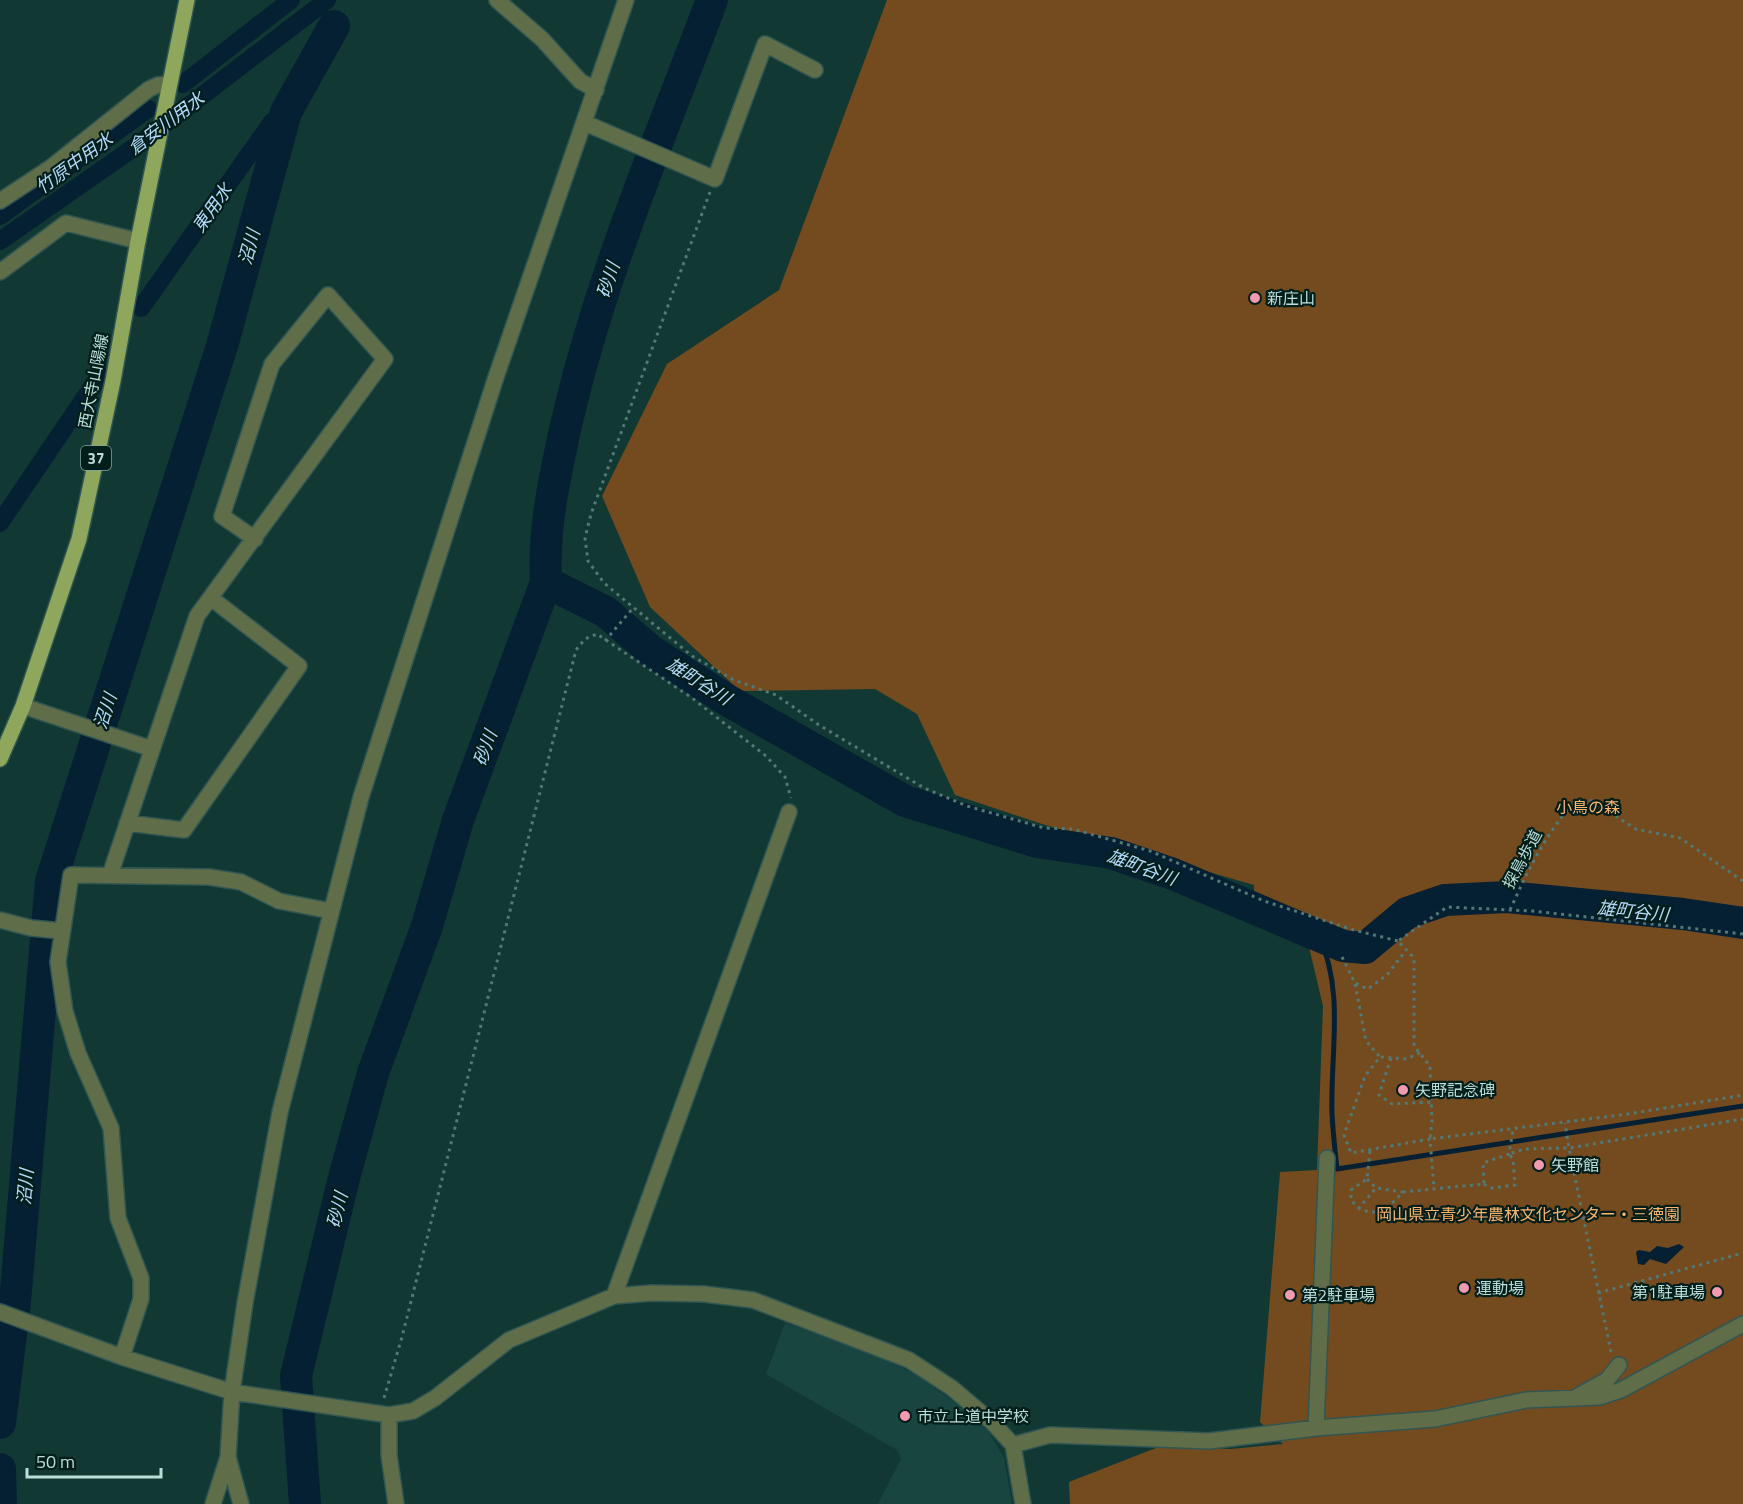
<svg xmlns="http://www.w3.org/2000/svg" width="1743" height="1504" viewBox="0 0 1743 1504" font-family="'Titillium Web','Noto Sans JP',sans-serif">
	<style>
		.built { fill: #184540 }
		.green { fill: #744a1f }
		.water { fill: #052033 }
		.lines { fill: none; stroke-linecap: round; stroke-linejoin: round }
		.stream { stroke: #052033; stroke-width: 5 }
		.canal { stroke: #052033; stroke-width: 18 }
		.river { stroke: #052033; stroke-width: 32 }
		.minor-casing { stroke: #315652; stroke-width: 18 }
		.major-casing { stroke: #315652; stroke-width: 18 }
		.path { stroke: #547873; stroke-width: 3; stroke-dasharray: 3 4.5; stroke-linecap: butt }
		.minor { stroke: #606d49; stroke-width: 15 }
		.major { stroke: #8ea75c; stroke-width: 15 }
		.poi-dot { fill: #f29aaf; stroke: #011e1b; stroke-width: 2 }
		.labels { text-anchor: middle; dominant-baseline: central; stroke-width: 4.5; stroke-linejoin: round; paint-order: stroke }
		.shield { fill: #011e1b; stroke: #84a49f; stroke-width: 1.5 }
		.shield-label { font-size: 15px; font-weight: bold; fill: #bcded8 }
		.poi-label { font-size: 16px; fill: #bcded8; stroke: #011e1b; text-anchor: start }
		.street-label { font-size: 16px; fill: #bcded8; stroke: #011e1b }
		.park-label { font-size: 16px; fill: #feb56d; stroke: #011e1b }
		.water-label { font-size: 18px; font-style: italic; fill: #b3dafa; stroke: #011e1b }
	</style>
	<rect width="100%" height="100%" fill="#123834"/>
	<path class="built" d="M 785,1323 L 866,1351 L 915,1374 L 953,1401 L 988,1431 L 1004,1458 L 1012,1504 L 878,1504 L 901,1459 L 897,1450 L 766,1374 Z"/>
	<path class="green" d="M 887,0 L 1743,0 L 1743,1504 L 1070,1504 L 1069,1482 L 1161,1446 L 1231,1449 L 1283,1444 L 1260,1422 L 1280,1172 L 1317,1170 L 1323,1006 L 1309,947 L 1255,923 L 1254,885 L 1042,824 L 955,795 L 917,714 L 875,689 L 740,691 L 650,607 L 602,496 L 667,364 L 779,290 Z"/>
	<path class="water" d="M 1679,1244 L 1684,1247 L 1666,1264 L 1650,1259 L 1644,1265 L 1638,1264 L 1636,1252 L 1639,1250 L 1650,1252 L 1657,1246 L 1668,1248 Z"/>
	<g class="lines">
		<path class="stream" d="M 1319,936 C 1345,993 1330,1053 1332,1114 C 1333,1132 1335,1151 1337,1169 L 1743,1106"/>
		<path class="canal" d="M 183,84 L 291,0
			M 0,216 L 148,109
			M 0,241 L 139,144 L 327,0
			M 141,308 L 272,122 L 286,112
			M 0,523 L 100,375"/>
		<path class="river" d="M 546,582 L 606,612 L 651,651 L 727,700 L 905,801 L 1037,842 L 1111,853 L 1173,874 L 1343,946 L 1365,948 L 1407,913 L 1445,900 L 1507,897 L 1683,914 L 1743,923
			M 0,1423 L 15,1302 L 51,881 L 222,346 L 286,112 L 334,26
			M 0,1469 L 1,1504
			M 305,1504 L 296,1376 L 344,1178 L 373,1073 L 427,926 L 458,820 L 546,582 C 543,530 554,481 565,430 C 598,282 659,141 712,0"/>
		<defs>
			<path id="minor" d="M 497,0 L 542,39 L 580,81 L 596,90
				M 585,123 L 715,179 L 765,44 L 815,70
				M 0,201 L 50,168 L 149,89 L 158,85 L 169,84
				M 0,272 L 66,223 L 138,241
				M 23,706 L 152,749
				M 127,823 L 184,830 L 299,666 L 211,598
				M 110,875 L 197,616 L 385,359 L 328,295 L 272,364 L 222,516 L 255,539
				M 0,920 L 31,928 L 62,931
				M 614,1296 L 789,812
				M 0,1312 L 122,1357 L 232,1392 L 389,1415 L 413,1411 L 435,1398 L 509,1340 L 614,1296 L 652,1293 L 704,1294 L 753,1300 L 909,1360 L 952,1388 L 992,1422 L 1013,1445 L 1023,1504
				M 122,1357 L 141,1299 L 141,1278 L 118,1218 L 111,1128 L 78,1053 L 65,1011 L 58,962 L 71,875 L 209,877 L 241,882 L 279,901 L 331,911
				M 1578,1396 L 1607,1380 L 1619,1365
				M 389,1415 L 389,1455 L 396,1504
				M 1316,1428 L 1327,1158
				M 1013,1445 L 1050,1435 L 1209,1441 L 1316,1428 L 1435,1419 L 1526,1400 L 1600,1397 L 1621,1390 L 1743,1324
				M 228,1457 L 241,1504
				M 213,1504 L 228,1457 L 232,1392 L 245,1303 L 280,1112 L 361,797 L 496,377 L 626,0"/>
			<path id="major" d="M 0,759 L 23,706 L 79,539 L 113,381 L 138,241 L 187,0"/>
		</defs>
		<use href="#minor" class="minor-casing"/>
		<use href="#major" class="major-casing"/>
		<path class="path" d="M 710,192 L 591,514 L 585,538 L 588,561 L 604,583 L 692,656 L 734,680 L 776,695 L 819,725 L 924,788 L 967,806 L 1044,828 L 1073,829 L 1150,851 L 1264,901 L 1354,930 L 1398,941
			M 605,641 L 633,608
			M 1510,910 C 1528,870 1546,833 1576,800 L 1592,801 L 1636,829 L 1680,838 L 1743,881
			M 1743,934 L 1532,911 L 1447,907 L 1398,941 L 1414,958 L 1414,1046 L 1430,1066 L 1432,1122 L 1430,1139 L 1628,1114 L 1743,1095
			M 1342,957 L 1355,983 L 1368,989 L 1387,975 L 1406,950
			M 1355,984 L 1366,1041 L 1380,1057
			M 1420,1053 L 1406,1059 L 1380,1057 L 1365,1076 L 1344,1135 L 1351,1153 L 1430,1139 L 1434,1188
			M 1391,1058 L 1379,1095 L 1392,1104 L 1432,1102
			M 1370,1151 L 1367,1179 L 1351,1190 L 1351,1200 C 1370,1222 1387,1210 1403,1192 L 1484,1184 L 1483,1163 L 1509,1154 L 1513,1130
			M 1367,1179 L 1376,1188 L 1403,1192
			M 1484,1184 L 1491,1188 L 1515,1185 L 1513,1159 L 1509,1154 L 1524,1149 L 1569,1148 L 1565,1123
			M 1358,1209 L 1376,1188
			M 1598,1293 L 1743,1253
			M 1611,1352 L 1569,1148 L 1743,1119
			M 384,1398 L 402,1337 L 576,650 L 585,639 L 597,634 L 692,698 L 766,756 L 785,777 L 791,798"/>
		<use href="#minor" class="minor"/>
		<use href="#major" class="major"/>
	</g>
	<g class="poi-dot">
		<circle cx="1255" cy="298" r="6"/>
		<circle cx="1403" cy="1090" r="6"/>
		<circle cx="1539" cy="1165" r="6"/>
		<circle cx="1464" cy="1288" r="6"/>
		<circle cx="1717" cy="1292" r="6"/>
		<circle cx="1290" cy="1295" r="6"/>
		<circle cx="905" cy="1416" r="6"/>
	</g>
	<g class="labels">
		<rect class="shield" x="81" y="446" width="30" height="24" rx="4.5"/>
		<g class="shield-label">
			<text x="96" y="458">37</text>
		</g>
		<g class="poi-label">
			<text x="1267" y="298">新庄山</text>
			<text x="1415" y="1090">矢野記念碑</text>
			<text x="1551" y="1165">矢野館</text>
			<text x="1476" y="1288">運動場</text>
			<text x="1705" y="1292" text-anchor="end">第1駐車場</text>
			<text x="1302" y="1295">第2駐車場</text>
			<text x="917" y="1416">市立上道中学校</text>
		</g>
		<g class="street-label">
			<text transform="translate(93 381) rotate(-79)">西大寺山陽線</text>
			<text transform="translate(1522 859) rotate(-62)">探鳥歩道</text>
		</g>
		<g class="park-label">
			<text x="1588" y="807">小鳥の森</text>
			<text x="1528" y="1214">岡山県立青少年農林文化センター・三徳園</text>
		</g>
		<g class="water-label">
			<text transform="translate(166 123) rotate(-37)">倉安川用水</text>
			<text transform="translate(74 163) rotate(-36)">竹原中用水</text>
			<text transform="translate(212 208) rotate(-55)">東用水</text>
			<text transform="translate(249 247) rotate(-75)">沼川</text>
			<text transform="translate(608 280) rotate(-72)">砂川</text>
			<text transform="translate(699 681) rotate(32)">雄町谷川</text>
			<text transform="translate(105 711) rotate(-72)">沼川</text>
			<text transform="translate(485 748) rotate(-70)">砂川</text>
			<text transform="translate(1142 867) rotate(20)">雄町谷川</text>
			<text transform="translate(1633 911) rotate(6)">雄町谷川</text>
			<text transform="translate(25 1187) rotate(-85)">沼川</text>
			<text transform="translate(337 1210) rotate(-76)">砂川</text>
		</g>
	</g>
	<path d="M27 1468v9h134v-9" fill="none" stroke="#bcded8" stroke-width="3"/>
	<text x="36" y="1468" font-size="18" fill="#bcded8" stroke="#011e1b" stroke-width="4.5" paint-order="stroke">50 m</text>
</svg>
